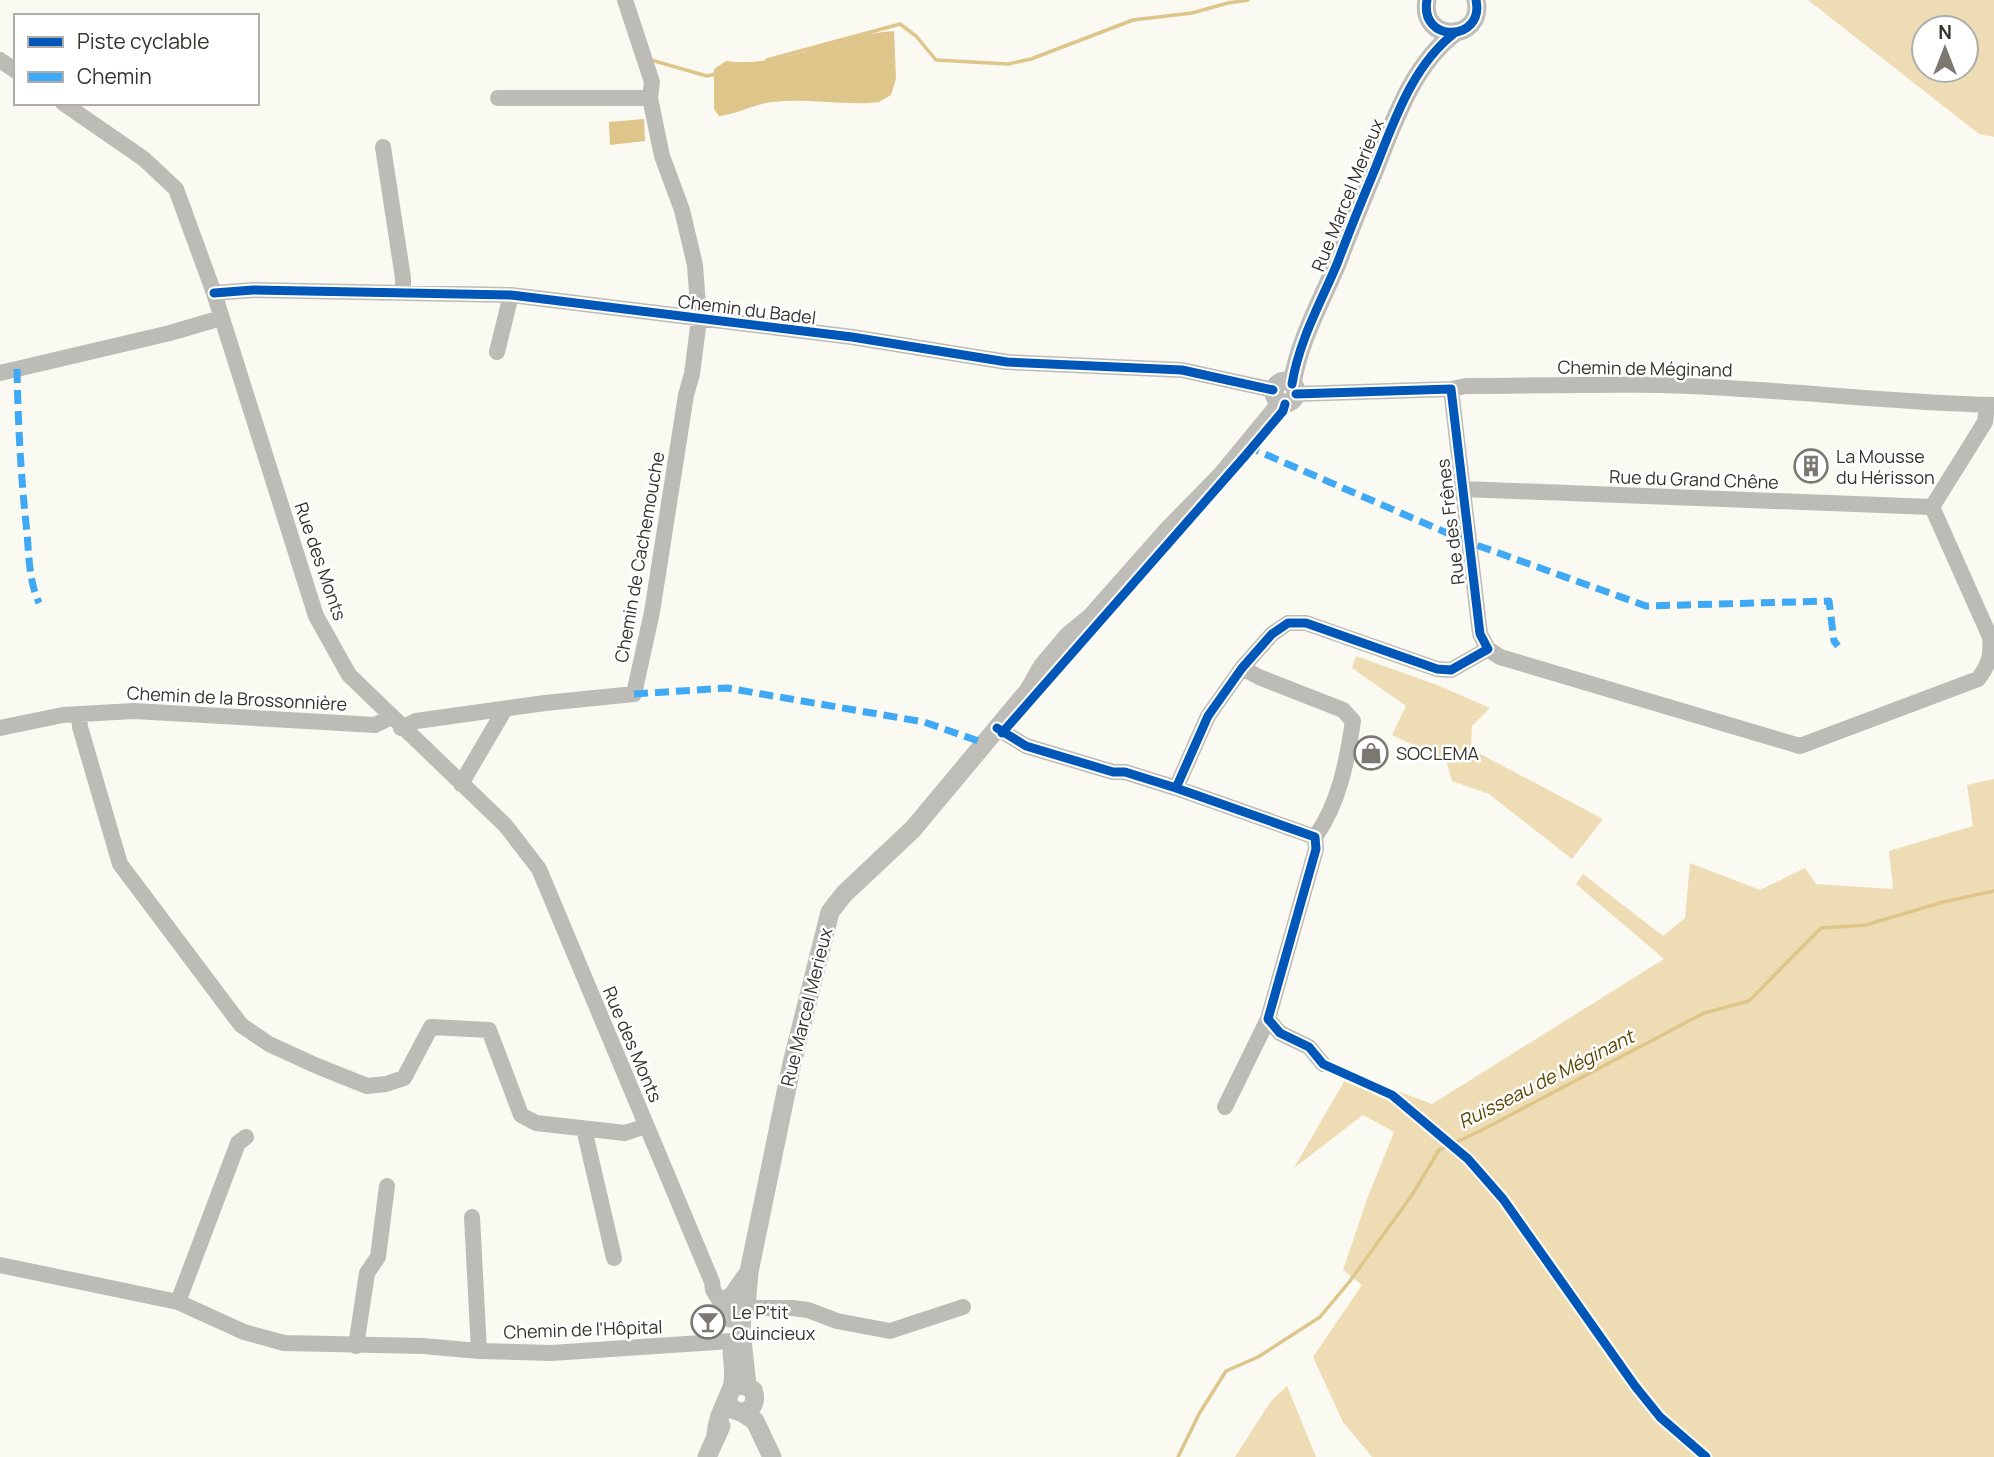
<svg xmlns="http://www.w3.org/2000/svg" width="1994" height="1457" viewBox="0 0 1994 1457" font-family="Manrope,sans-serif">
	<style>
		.green { fill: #eeddb4; fill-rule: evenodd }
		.water { fill: #dec589 }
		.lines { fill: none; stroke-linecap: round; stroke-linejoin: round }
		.stream { stroke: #dec589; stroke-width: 3.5 }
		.minor { stroke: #bcbbb6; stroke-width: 16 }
		.major { stroke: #bebdb8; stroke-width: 19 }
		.quiet { stroke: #3fa9f5; stroke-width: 7; stroke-dasharray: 14 7; stroke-linecap: butt }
		.cycleway-casing { stroke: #fff; stroke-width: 13 }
		.cycleway { stroke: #0057b8; stroke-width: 9 }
		.labels { text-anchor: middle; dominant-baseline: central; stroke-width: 5; stroke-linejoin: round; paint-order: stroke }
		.street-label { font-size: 18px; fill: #36332d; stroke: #fff }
		.poi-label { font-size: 18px; fill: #36332d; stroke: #fff; text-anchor: start }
		.water-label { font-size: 19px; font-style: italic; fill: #5c4500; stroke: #fff }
	</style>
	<rect width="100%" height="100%" fill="#faf9f2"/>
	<path class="green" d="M 1808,0 L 1994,0 L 1994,137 L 1979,134 ZM 1924,28 L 1966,28 L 1966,70 L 1924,70 Z
		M 1356,656 L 1437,685 L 1490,708 L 1472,726 L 1471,749 L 1603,819 L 1572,859 L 1489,794 L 1452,781 L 1446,760 L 1392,735 L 1406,706 L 1352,668 Z
		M 1994,779 L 1994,1457 L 1372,1457 L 1343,1422 L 1313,1357 L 1362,1285 L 1343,1270 L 1367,1199 L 1394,1132 L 1363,1115 L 1294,1168 L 1349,1073 L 1432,1104 L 1664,959 L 1576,884 L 1583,874 L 1663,936 L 1685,918 L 1690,863 L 1760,890 L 1805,868 L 1816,884 L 1893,889 L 1889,851 L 1973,826 L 1967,785 Z
		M 1287,1386 L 1316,1457 L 1235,1457 L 1271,1401 Z"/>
	<path class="water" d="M 894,31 L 896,79 L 891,95 L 879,102 C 843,106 808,98 773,102 C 753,104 738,114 719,116 L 714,109 L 714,69 L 726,61 C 784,69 837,34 894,31 Z
		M 644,119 L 645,141 L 610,145 L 609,122 Z"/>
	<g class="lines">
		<path class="stream" d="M 651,60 L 707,76 L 716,74
			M 767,60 L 900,24 L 916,36 L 936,60 L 1008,64 L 1031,59 L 1133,20 L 1192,13 L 1228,3 L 1248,0
			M 1178,1457 L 1199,1414 L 1226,1371 L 1258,1357 L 1320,1317 L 1350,1281 L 1412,1195 L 1439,1150 L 1480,1131 L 1704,1013 L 1749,1001 L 1821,928 L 1866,925 L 1943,902 L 1994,891"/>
		<path class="minor" d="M 0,60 L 16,71
			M 498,98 L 650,98
			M 63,103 L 144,159 L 176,189 L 214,293 L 316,616 L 349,675 L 506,826 L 539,869 L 712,1282 L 713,1290 L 722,1305
			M 383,147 L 403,278 L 403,292
			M 214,293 L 253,290 L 511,295 L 852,337 L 1007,362 L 1182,370 L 1273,390
			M 497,352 L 511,295
			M 0,373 L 170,333 L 221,318
			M 1451,389 L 1480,634 L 1488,649 L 1500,657 L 1800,746 L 1978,679 C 1989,665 1992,655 1990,637 L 1932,507
			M 1296,394 L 1451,389 L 1466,386 C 1553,386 1641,382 1727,388 C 1817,393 1905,403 1994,405
			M 1463,489 L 1932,507
			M 1932,507 L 1985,422 L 1987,405
			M 1242,668 L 1259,677 L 1343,710 L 1353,721 C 1347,761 1339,804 1315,837
			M 79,714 L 80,727 L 120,864 L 241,1025 L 269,1044 L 317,1066 L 367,1086 L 386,1084 L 404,1078 L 431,1027 L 489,1030 L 521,1115 L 536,1123 L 625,1133 L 646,1126
			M 0,728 L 63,715 L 134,711 L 375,725 L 391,717
			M 401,728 L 416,721 L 545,703 L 634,694 L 652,612 L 686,395 L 692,374 L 699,319 L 695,265 L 682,210 L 662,156 L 650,98 L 652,82 L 625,0
			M 997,728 L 1026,746 L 1113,772 L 1125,772 L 1176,788 L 1315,837
			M 461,784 L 505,709
			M 1176,788 L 1208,716 L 1242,668 L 1272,634 L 1288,623 L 1306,623 L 1437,669 L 1451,670 L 1488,649
			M 1268,1019 L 1280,1033 L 1309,1047 L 1323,1064
			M 1225,1107 L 1268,1019 L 1316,849 L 1315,837
			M 584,1129 L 614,1258
			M 472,1217 L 479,1351
			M 0,1265 L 178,1302 L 244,1332 L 284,1343 L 423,1346 L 479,1351 L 551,1353 L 731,1341
			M 178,1302 L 238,1143 L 246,1137
			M 746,1308 L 792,1308 L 808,1310 L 837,1321 L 890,1331 L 963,1307
			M 356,1346 L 367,1273 L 378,1257 L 387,1186"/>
		<path class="major" d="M 1427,0 C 1419,44 1485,42 1476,0
			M1274 392a11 11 0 1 1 22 0a11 11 0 1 1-22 0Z
			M 1292,384 C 1299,341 1320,304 1337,264 C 1349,232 1362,200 1375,169 C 1394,121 1413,64 1456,32
			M 730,1318 L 723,1311 L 723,1302 L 733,1295 L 746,1276
			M 747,1386 L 741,1330 L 742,1316 L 746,1308 L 749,1272 L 792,1063 L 830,912 L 844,894 L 913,829 L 1029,690 L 1042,667 L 1069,635 L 1091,617 L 1168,530 L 1221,476 L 1281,403
			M 727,1401 C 736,1421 761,1411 753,1390 L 744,1385 L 735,1386
			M 743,1413 L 755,1421 L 772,1457
			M 716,1435 C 718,1414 725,1406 732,1387 C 735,1378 733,1363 732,1353
			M 707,1457 L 721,1426"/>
		<path class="quiet" d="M 17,369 C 18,424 21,479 27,533 C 29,557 29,581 39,603
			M 1246,446 L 1468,542 L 1646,606 L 1829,601 L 1834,641 L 1838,646
			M 634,694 L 727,688 L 924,722 L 984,743"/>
		<defs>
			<path id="cycleway" d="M 1427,0 C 1419,44 1485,42 1476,0
				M 214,293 L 253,290 L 511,295 L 852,337 L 1007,362 L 1182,370 L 1273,390
				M 1292,384 C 1299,341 1320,304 1337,264 C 1349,232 1362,200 1375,169 C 1394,121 1413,64 1456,32
				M 997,728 L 1026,746 L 1113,772 L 1125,772 L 1176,788 L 1315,837 L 1316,849 L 1268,1019 L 1280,1033 L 1309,1047 L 1323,1064 L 1392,1095 L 1468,1159 L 1503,1199 L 1635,1386 L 1660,1417 L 1706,1457
				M 1002,733 L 1245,456 L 1283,411 L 1285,404
				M 1176,788 L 1208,716 L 1242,668 L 1272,634 L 1288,623 L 1306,623 L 1437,669 L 1451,670 L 1488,649 L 1480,634 L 1451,389 L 1296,394"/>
		</defs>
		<use href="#cycleway" class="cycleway-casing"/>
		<use href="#cycleway" class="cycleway"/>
	</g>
	<defs>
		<symbol id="building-ring" viewBox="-11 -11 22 22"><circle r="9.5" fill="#fff" stroke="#7b7872" stroke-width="1.5"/><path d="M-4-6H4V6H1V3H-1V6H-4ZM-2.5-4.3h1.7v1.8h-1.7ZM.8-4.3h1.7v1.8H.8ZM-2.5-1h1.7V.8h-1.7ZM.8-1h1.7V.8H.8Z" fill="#7b7872"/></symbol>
		<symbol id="shop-ring" viewBox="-11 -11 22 22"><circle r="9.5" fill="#fff" stroke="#7b7872" stroke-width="1.5"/><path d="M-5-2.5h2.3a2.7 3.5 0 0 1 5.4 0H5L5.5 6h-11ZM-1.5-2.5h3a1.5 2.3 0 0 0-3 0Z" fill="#7b7872"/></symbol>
		<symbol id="bar-ring" viewBox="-11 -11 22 22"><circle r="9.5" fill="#fff" stroke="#7b7872" stroke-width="1.5"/><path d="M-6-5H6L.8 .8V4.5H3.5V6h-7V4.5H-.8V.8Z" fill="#7b7872"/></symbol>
	</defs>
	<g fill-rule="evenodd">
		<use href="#building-ring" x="1792" y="447" width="38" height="38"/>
		<use href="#shop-ring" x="1352" y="734" width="38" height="38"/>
		<use href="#bar-ring" x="689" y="1303" width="38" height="38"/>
	</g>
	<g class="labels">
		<g class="street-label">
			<text transform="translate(1347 195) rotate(-68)">Rue Marcel Merieux</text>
			<text transform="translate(747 309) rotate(7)">Chemin du Badel</text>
			<text transform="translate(1645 368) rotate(1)">Chemin de Méginand</text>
			<text transform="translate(1694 479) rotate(2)">Rue du Grand Chêne</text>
			<text transform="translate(1450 522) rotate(-97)">Rue des Frênes</text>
			<text transform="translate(639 557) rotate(-80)">Chemin de Cachemouche</text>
			<text transform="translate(321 561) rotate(71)">Rue des Monts</text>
			<text transform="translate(237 698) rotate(3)">Chemin de la Brossonnière</text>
			<text transform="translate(806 1007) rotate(-76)">Rue Marcel Merieux</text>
			<text transform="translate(633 1044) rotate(67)">Rue des Monts</text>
			<text transform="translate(583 1329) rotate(-2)">Chemin de l'Hôpital</text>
		</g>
		<g class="poi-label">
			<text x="1836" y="456">La Mousse<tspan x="1836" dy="21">du Hérisson</tspan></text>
			<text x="1396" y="753">SOCLEMA</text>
			<text x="732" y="1312">Le P'tit<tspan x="732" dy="21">Quincieux</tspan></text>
		</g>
		<g class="water-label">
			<text transform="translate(1546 1079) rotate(-27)">Ruisseau de Méginant</text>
		</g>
	</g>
	<rect x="14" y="14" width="245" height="91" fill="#ffffff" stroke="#afadab" stroke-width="2"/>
	<rect x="28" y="37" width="35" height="10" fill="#0057b8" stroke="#afadab" stroke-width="2"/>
	<text x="77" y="49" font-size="21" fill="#36332d">Piste cyclable</text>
	<rect x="28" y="72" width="35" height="10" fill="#3fa9f5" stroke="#afadab" stroke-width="2"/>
	<text x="77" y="84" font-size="21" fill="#36332d">Chemin</text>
	<g transform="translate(1945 49)"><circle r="33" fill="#ffffff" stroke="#afadab" stroke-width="2"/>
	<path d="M0-5L12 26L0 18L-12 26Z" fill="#7b7872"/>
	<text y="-10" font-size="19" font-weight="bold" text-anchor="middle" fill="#36332d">N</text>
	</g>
</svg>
